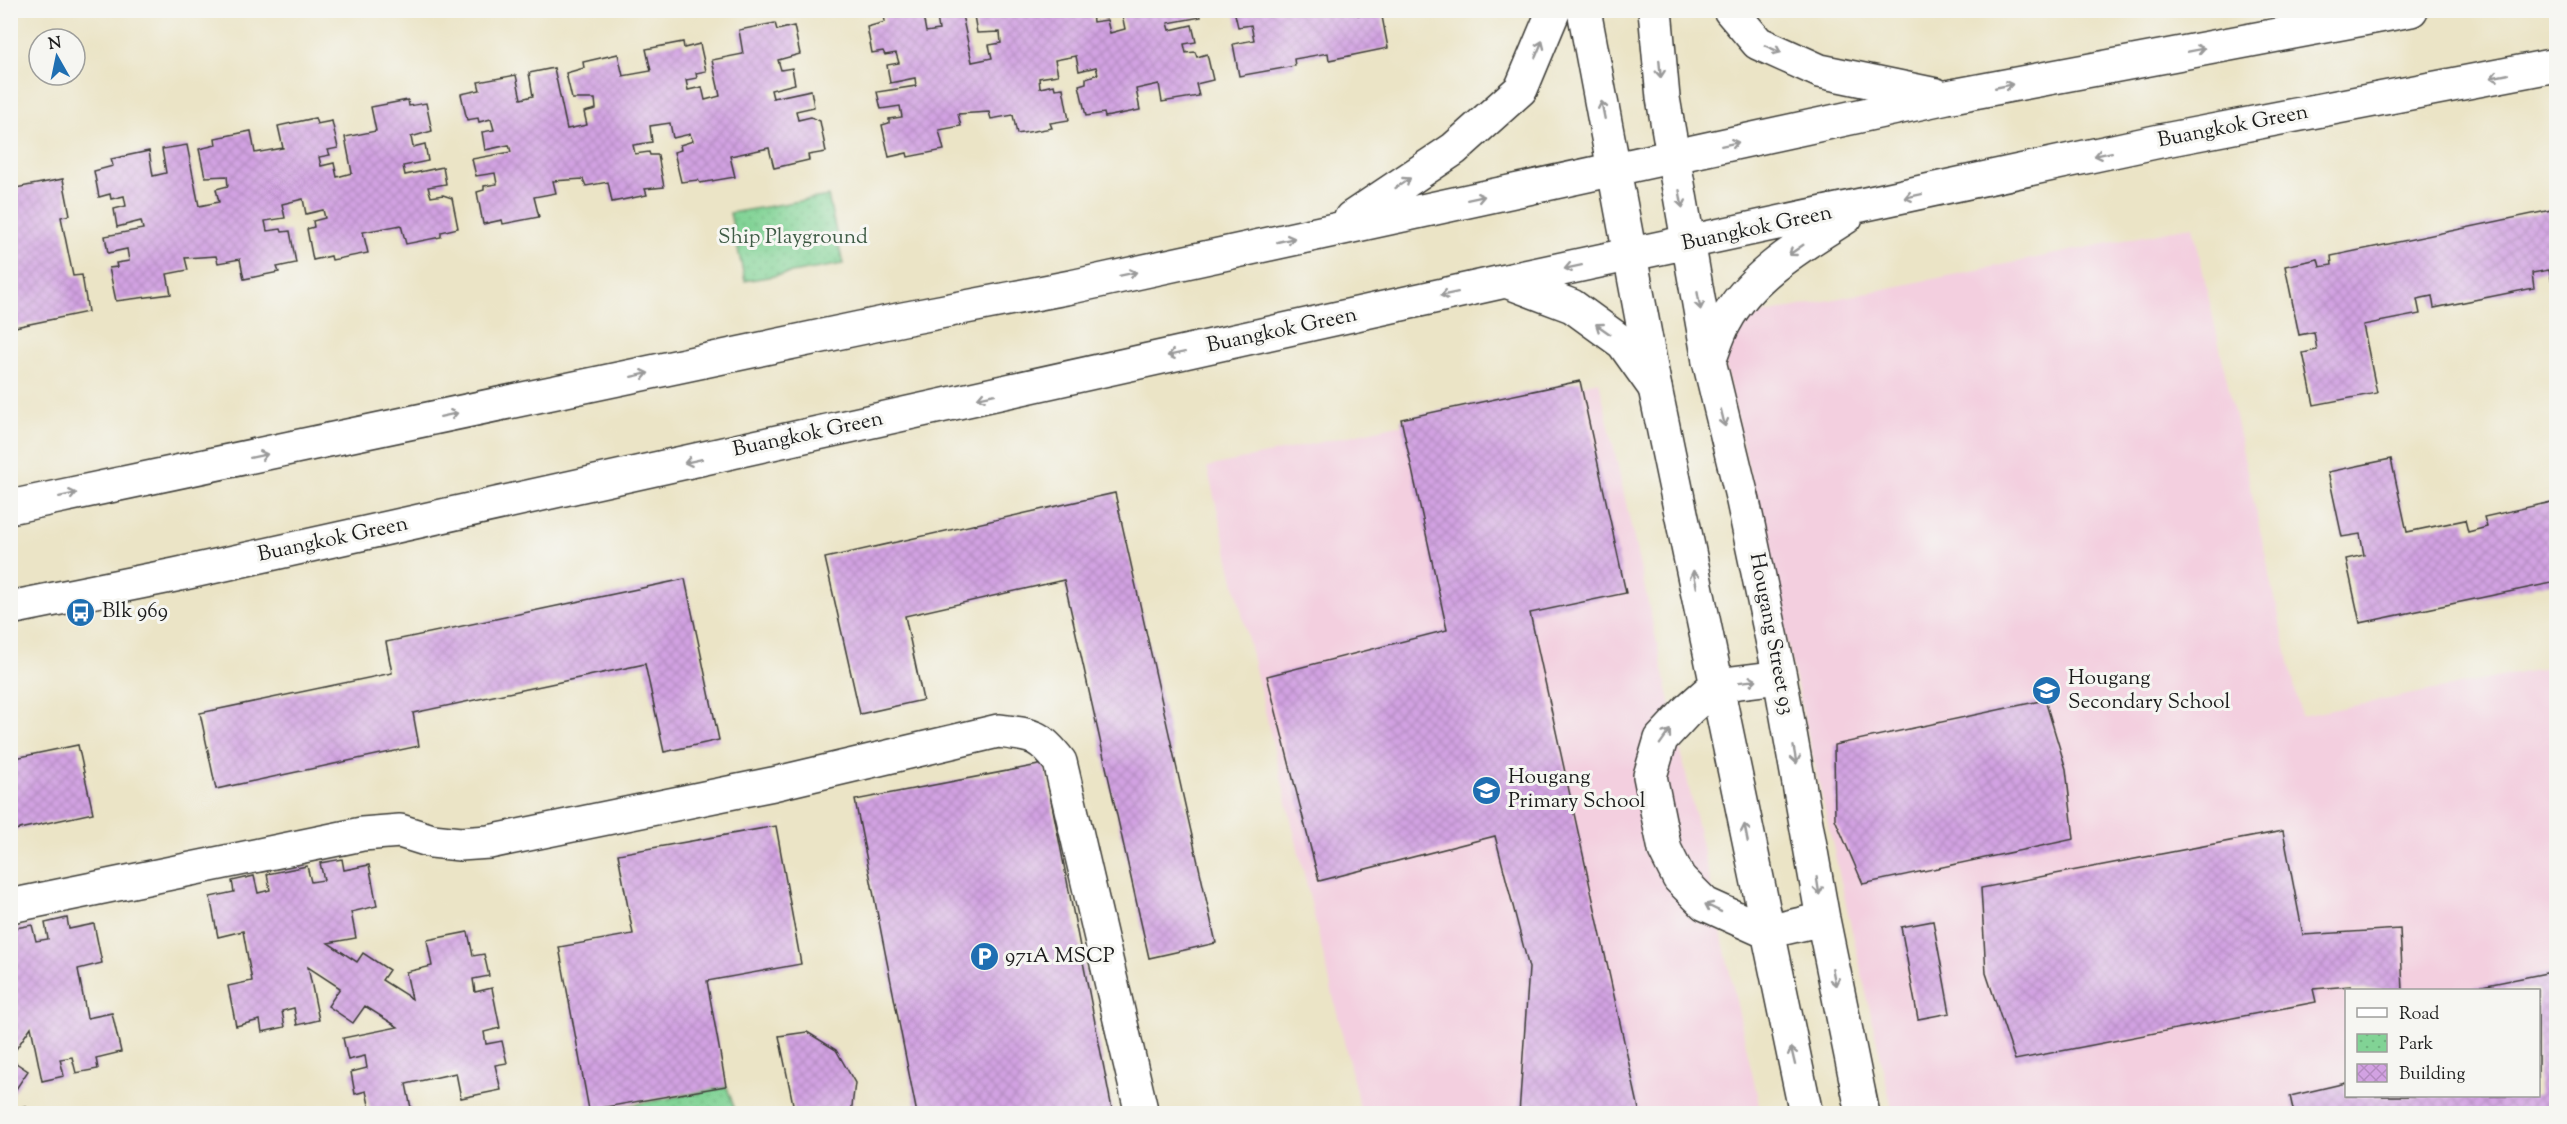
<svg xmlns="http://www.w3.org/2000/svg" width="2567" height="1124" viewBox="0 0 2567 1124" font-family="'Sorts Mill Goudy',serif">
	<style>
		.built { fill: #f3cfdf; fill-rule: evenodd }
		.park { fill: url(#park-dots); stroke: #4e7858; stroke-width: 1.5 }
		.building { fill: url(#building-cross-hatch) }
		.lines { fill: none; stroke-linecap: round; stroke-linejoin: round }
		.minor-casing { stroke: #3b3a36; stroke-width: 36 }
		.major-casing { stroke: #3b3a36; stroke-width: 36 }
		.minor { stroke: #fff; stroke-width: 33 }
		.major { stroke: #fff; stroke-width: 33 }
		.oneway { stroke: #999 }
		.labels { text-anchor: middle; dominant-baseline: central; stroke-width: 6; stroke-linejoin: round; paint-order: stroke }
		.street-label { font-size: 21px; fill: #1c1c1c; stroke: #f6f6f2 }
		.park-label { font-size: 21px; fill: #3f5c46; stroke: #f6f6f2 }
		.poi-label { font-size: 21px; fill: #1c1c1c; stroke: #f6f6f2; text-anchor: start }
	</style>
	<defs>
		<pattern id="park-dots" width="8" height="8" patternUnits="userSpaceOnUse" patternTransform="scale(1.5)"><rect width="8" height="8" fill="#81d395"/><path d="M2 2h.1M6 6h.1" fill="none" stroke="#6fb580" stroke-width="1.8" stroke-linecap="round"/></pattern>
		<pattern id="building-cross-hatch" width="8" height="8" patternUnits="userSpaceOnUse" patternTransform="scale(1.5)"><rect width="8" height="8" fill="#d2a2e2"/><path d="M0 0l8 8M0 8l8-8" fill="none" stroke="#b48bc1"/></pattern>
	</defs>
	<rect width="100%" height="100%" fill="#f6f6f2"/>
	<filter id="ink" filterUnits="userSpaceOnUse"><feTurbulence type="fractalNoise" baseFrequency=".0167" numOctaves="2"/><feDisplacementMap in="SourceGraphic" scale="12" xChannelSelector="R" yChannelSelector="G"/><feConvolveMatrix kernelMatrix="1 2 1 2 8 2 1 2 1" color-interpolation-filters="sRGB"/></filter>
	<filter id="wash" filterUnits="userSpaceOnUse"><feTurbulence type="fractalNoise" baseFrequency=".008" numOctaves="4" result="noise"/><feDisplacementMap in="SourceGraphic" scale="24" xChannelSelector="R" yChannelSelector="G"/><feGaussianBlur stdDeviation="1.35" result="paint"/><feColorMatrix in="noise" values="0 0 0 0 0 0 0 0 0 0 0 0 0 0 0 0 0 1.4 0 .05"/><feComposite in="paint" operator="in"/></filter>
	<g filter="url(#wash)">
		<rect width="100%" height="100%" fill="#ebe4c6"/>
		<path class="built" d="M 2193,226 L 2301,716 L 2556,666 L 2556,1113 L 1893,1113 L 1722,352 L 1746,317 ZM 2346,990 L 2538,990 L 2538,1096 L 2346,1096 Z
			M 1599,381 L 1761,1113 L 1361,1113 L 1207,467 Z"/>
		<path class="park" d="M 828,196 L 843,264 L 745,281 L 730,213 Z
			M 727,1087 L 736,1113 L 588,1113 L 590,1113 Z"/>
		<g id="blocks">
			<path class="building" d="M 909,10 L 922,10 L 926,32 L 939,30 L 936,10 L 961,10 L 972,62 L 992,58 L 989,45 L 1001,43 L 1000,32 L 977,33 L 973,10 L 1099,10 L 1092,13 L 1093,22 L 1107,20 L 1110,33 L 1125,29 L 1121,10 L 1199,10 L 1201,17 L 1168,23 L 1170,30 L 1192,25 L 1196,42 L 1184,44 L 1186,53 L 1195,52 L 1197,57 L 1207,54 L 1213,80 L 1196,84 L 1199,96 L 1162,102 L 1159,84 L 1136,89 L 1140,110 L 1105,117 L 1104,113 L 1086,116 L 1079,85 L 1086,83 L 1086,78 L 1098,74 L 1096,67 L 1079,71 L 1076,56 L 1055,60 L 1058,75 L 1039,78 L 1040,88 L 1054,85 L 1055,89 L 1063,88 L 1069,120 L 1050,123 L 1052,128 L 1017,134 L 1013,115 L 991,119 L 989,112 L 958,114 L 961,126 L 939,130 L 944,150 L 908,157 L 907,153 L 889,157 L 882,125 L 889,123 L 889,119 L 902,117 L 900,106 L 881,109 L 877,92 L 916,86 L 915,78 L 890,83 L 887,65 L 899,63 L 896,53 L 885,55 L 883,51 L 872,53 L 867,27 L 885,22 L 884,15 Z
				M 1234,10 L 1357,10 L 1358,15 L 1381,11 L 1388,48 L 1329,60 L 1328,53 L 1294,59 L 1295,66 L 1239,76 L 1233,44 L 1254,40 L 1251,25 L 1238,27 Z
				M 775,23 L 777,30 L 794,26 L 800,54 L 778,60 L 781,70 L 792,68 L 795,84 L 771,90 L 773,98 L 811,90 L 814,107 L 796,111 L 798,120 L 811,117 L 820,121 L 826,152 L 808,155 L 809,160 L 774,168 L 769,148 L 730,156 L 735,177 L 700,183 L 698,180 L 681,182 L 674,152 L 681,150 L 680,145 L 693,141 L 690,134 L 673,138 L 670,123 L 650,126 L 652,142 L 633,145 L 635,154 L 649,152 L 650,155 L 658,155 L 664,187 L 645,189 L 647,195 L 612,202 L 608,182 L 586,186 L 583,179 L 553,181 L 556,193 L 534,197 L 539,217 L 503,224 L 502,220 L 483,224 L 477,192 L 484,190 L 484,186 L 497,184 L 495,173 L 476,176 L 472,159 L 511,152 L 509,145 L 485,150 L 482,132 L 494,130 L 491,119 L 479,122 L 478,118 L 467,120 L 461,94 L 480,90 L 478,82 L 516,75 L 521,99 L 533,96 L 529,73 L 554,68 L 567,129 L 587,125 L 584,112 L 596,109 L 595,99 L 572,99 L 566,73 L 584,68 L 583,62 L 618,54 L 623,76 L 651,71 L 646,49 L 683,42 L 684,48 L 700,44 L 706,71 L 696,73 L 697,78 L 686,80 L 688,90 L 702,87 L 705,100 L 720,96 L 712,60 L 743,54 L 739,30 Z
				M 408,100 L 409,106 L 426,103 L 432,131 L 411,137 L 413,147 L 425,144 L 428,161 L 403,166 L 405,175 L 443,167 L 446,184 L 428,187 L 431,197 L 443,195 L 452,198 L 458,228 L 441,232 L 441,237 L 406,244 L 401,225 L 363,232 L 368,253 L 332,260 L 331,256 L 313,260 L 307,229 L 314,227 L 313,221 L 325,218 L 323,210 L 306,214 L 303,199 L 282,204 L 285,218 L 265,221 L 267,231 L 281,229 L 282,232 L 290,231 L 296,263 L 277,267 L 279,272 L 244,279 L 240,259 L 218,263 L 216,256 L 185,258 L 188,270 L 167,274 L 171,294 L 116,301 L 109,268 L 117,267 L 116,263 L 129,261 L 127,249 L 108,253 L 105,236 L 143,229 L 141,221 L 117,227 L 114,209 L 126,206 L 124,196 L 111,199 L 110,194 L 99,197 L 94,171 L 113,166 L 111,159 L 149,151 L 153,176 L 166,173 L 162,149 L 187,145 L 199,206 L 219,202 L 216,189 L 228,186 L 227,176 L 205,177 L 199,149 L 216,145 L 215,138 L 251,131 L 255,153 L 283,148 L 278,126 L 315,118 L 317,124 L 332,121 L 338,148 L 328,150 L 330,155 L 319,157 L 321,166 L 334,163 L 337,177 L 352,173 L 345,137 L 376,131 L 371,107 Z
				M 63,179 L 70,215 L 61,217 L 73,276 L 82,275 L 88,312 L 10,328 L 10,189 Z
				M 2556,209 L 2556,281 L 2552,282 L 2549,270 L 2532,273 L 2534,288 L 2434,308 L 2432,296 L 2417,299 L 2420,314 L 2363,325 L 2377,393 L 2314,405 L 2303,353 L 2317,350 L 2314,332 L 2299,335 L 2285,266 L 2318,259 L 2320,267 L 2332,265 L 2331,256 Z
				M 1580,381 L 1626,593 L 1530,613 L 1640,1114 L 1519,1114 L 1529,968 L 1495,836 L 1319,881 L 1267,676 L 1447,630 L 1401,419 Z
				M 2391,459 L 2407,532 L 2465,520 L 2468,532 L 2487,527 L 2484,517 L 2556,501 L 2556,582 L 2360,623 L 2346,559 L 2364,555 L 2360,534 L 2342,537 L 2328,472 Z
				M 1115,493 L 1216,943 L 1149,958 L 1064,580 L 905,616 L 923,700 L 860,714 L 825,558 Z
				M 685,579 L 719,740 L 664,752 L 645,664 L 413,713 L 419,746 L 216,789 L 200,713 L 392,673 L 386,642 Z
				M 2045,700 L 2066,769 L 2074,839 L 1863,884 L 1835,819 L 1834,745 Z
				M 78,745 L 93,813 L 10,831 L 10,759 Z
				M 1044,764 L 1113,1114 L 917,1114 L 855,800 Z
				M 776,826 L 801,964 L 707,981 L 726,1086 L 589,1110 L 559,947 L 633,934 L 618,854 Z
				M 2283,831 L 2303,935 L 2400,929 L 2403,990 L 2352,990 L 2351,986 L 2313,989 L 2316,1002 L 2015,1060 L 1986,973 L 1981,888 Z
				M 342,859 L 344,870 L 369,865 L 377,906 L 351,912 L 356,938 L 328,943 L 357,962 L 363,953 L 389,970 L 382,980 L 412,999 L 406,972 L 432,966 L 427,940 L 468,932 L 473,956 L 484,954 L 489,976 L 473,979 L 475,992 L 492,988 L 500,1028 L 484,1032 L 486,1044 L 502,1041 L 507,1063 L 495,1065 L 501,1090 L 461,1098 L 456,1073 L 406,1084 L 411,1108 L 371,1114 L 366,1091 L 355,1094 L 351,1072 L 367,1068 L 365,1056 L 348,1060 L 343,1038 L 398,1027 L 365,1006 L 353,1023 L 328,1006 L 340,988 L 308,967 L 319,1020 L 297,1025 L 294,1008 L 282,1011 L 285,1027 L 262,1032 L 260,1020 L 236,1026 L 228,986 L 252,981 L 243,931 L 218,937 L 210,897 L 234,892 L 232,881 L 254,876 L 258,893 L 270,890 L 267,874 L 307,866 L 311,882 L 324,880 L 320,863 Z
				M 67,918 L 69,929 L 94,924 L 102,963 L 78,969 L 87,1018 L 112,1013 L 121,1052 L 96,1058 L 98,1069 L 76,1073 L 72,1057 L 60,1059 L 64,1076 L 42,1081 L 31,1027 L 10,1058 L 10,929 L 32,925 L 36,941 L 48,939 L 45,923 Z
				M 1933,921 L 1950,1013 L 1918,1019 L 1901,927 Z
				M 2556,971 L 2556,1114 L 2294,1114 L 2290,1096 L 2346,1083 L 2346,1096 L 2538,1096 L 2538,990 L 2467,989 Z
				M 807,1032 L 836,1050 L 855,1083 L 851,1114 L 795,1114 L 779,1036 Z
				M 10,1059 L 28,1071 L 10,1098 Z
				M 26,1106 L 27,1114 L 10,1114 L 10,1109 Z"/>
		</g>
	</g>
	<g filter="url(#ink)">
		<use href="#blocks" fill-opacity="0" stroke="#3b3a36" stroke-width="1.5"/>
		<g class="lines">
			<defs>
				<path id="minor" d="M 1584,10 L 1655,388 L 1806,1114
					M 1655,10 L 1663,98 L 1709,361 L 1743,501 L 1780,677 L 1823,919 L 1863,1114
					M 1780,677 L 1716,685 L 1689,709 L 1661,739 L 1650,776 L 1665,850 L 1679,878 L 1705,904 L 1767,932 L 1823,919
					M 10,906 L 362,834 L 400,831 L 432,841 L 460,844 L 489,842 L 773,784 L 998,731 C 1032,735 1039,734 1060,762 L 1142,1114"/>
				<path id="major" d="M 1730,10 L 1758,43 L 1820,71 L 1936,95
					M 1351,218 L 1454,149 L 1521,89 L 1554,10
					M 1506,281 L 1572,306 L 1623,343 L 1655,388
					M 1709,361 C 1714,349 1718,334 1725,322 C 1750,275 1802,245 1846,217
					M 10,507 L 903,319 L 1071,287 L 1947,97 L 2411,10
					M 10,608 L 175,575 L 1506,281 L 2160,141 L 2556,65"/>
			</defs>
			<use href="#minor" class="minor-casing"/>
			<use href="#major" class="major-casing"/>
			<use href="#minor" class="minor"/>
			<use href="#major" class="major"/>
		</g>
		<defs><path id="oneway-shaft" d="M-6 0H5M1.5-3L5.5 0L1.5 3" fill="none" stroke-width="1.6" stroke-linecap="round" stroke-linejoin="round" transform="scale(1.5)"/></defs>
		<g class="oneway">
			<use href="#oneway-shaft" transform="translate(1539 49) rotate(-67)"/>
			<use href="#oneway-shaft" transform="translate(1773 49) rotate(24)"/>
			<use href="#oneway-shaft" transform="translate(2196 50) rotate(-11)"/>
			<use href="#oneway-shaft" transform="translate(1660 69) rotate(85)"/>
			<use href="#oneway-shaft" transform="translate(2499 76) rotate(169)"/>
			<use href="#oneway-shaft" transform="translate(2004 86) rotate(-11)"/>
			<use href="#oneway-shaft" transform="translate(1603 110) rotate(-101)"/>
			<use href="#oneway-shaft" transform="translate(1730 144) rotate(-12)"/>
			<use href="#oneway-shaft" transform="translate(2103 154) rotate(168)"/>
			<use href="#oneway-shaft" transform="translate(1403 183) rotate(-34)"/>
			<use href="#oneway-shaft" transform="translate(1913 196) rotate(168)"/>
			<use href="#oneway-shaft" transform="translate(1476 198) rotate(-12)"/>
			<use href="#oneway-shaft" transform="translate(1681 199) rotate(80)"/>
			<use href="#oneway-shaft" transform="translate(1286 240) rotate(-13)"/>
			<use href="#oneway-shaft" transform="translate(1796 250) rotate(145)"/>
			<use href="#oneway-shaft" transform="translate(1573 267) rotate(168)"/>
			<use href="#oneway-shaft" transform="translate(1128 274) rotate(-12)"/>
			<use href="#oneway-shaft" transform="translate(1449 294) rotate(168)"/>
			<use href="#oneway-shaft" transform="translate(1699 301) rotate(80)"/>
			<use href="#oneway-shaft" transform="translate(1603 329) rotate(-145)"/>
			<use href="#oneway-shaft" transform="translate(1176 354) rotate(168)"/>
			<use href="#oneway-shaft" transform="translate(640 375) rotate(-12)"/>
			<use href="#oneway-shaft" transform="translate(986 396) rotate(168)"/>
			<use href="#oneway-shaft" transform="translate(449 415) rotate(-12)"/>
			<use href="#oneway-shaft" transform="translate(1723 418) rotate(76)"/>
			<use href="#oneway-shaft" transform="translate(259 456) rotate(-12)"/>
			<use href="#oneway-shaft" transform="translate(693 461) rotate(168)"/>
			<use href="#oneway-shaft" transform="translate(68 495) rotate(-12)"/>
			<use href="#oneway-shaft" transform="translate(1695 579) rotate(-102)"/>
			<use href="#oneway-shaft" transform="translate(1748 681) rotate(-7)"/>
			<use href="#oneway-shaft" transform="translate(1665 737) rotate(-55)"/>
			<use href="#oneway-shaft" transform="translate(1795 755) rotate(80)"/>
			<use href="#oneway-shaft" transform="translate(1746 833) rotate(-101)"/>
			<use href="#oneway-shaft" transform="translate(1818 886) rotate(81)"/>
			<use href="#oneway-shaft" transform="translate(1713 908) rotate(-154)"/>
			<use href="#oneway-shaft" transform="translate(1834 977) rotate(79)"/>
			<use href="#oneway-shaft" transform="translate(1793 1056) rotate(-103)"/>
		</g>
	</g>
	<defs>
		<symbol id="bus-disc" viewBox="-11 -11 22 22"><circle r="9.5" fill="#1f6fb2" stroke="#f6f6f2"/><path d="M-5-6H5V4H4V6H2V4H-2V6H-4V4H-5ZM-3.5-4V0h7V-4ZM-3.5 1.2v1.5H-2V1.2ZM2 1.2v1.5H3.5V1.2Z" fill="#fff"/></symbol>
		<symbol id="school-disc" viewBox="-11 -11 22 22"><circle r="9.5" fill="#1f6fb2" stroke="#f6f6f2"/><path d="M0-5L7-2L0 1L-7-2ZM-4 1L0 2.5L4 1V4Q0 6-4 4Z" fill="#fff"/></symbol>
		<symbol id="parking-disc" viewBox="-11 -11 22 22"><circle r="9.5" fill="#1f6fb2" stroke="#f6f6f2"/><path d="M-3.5-5.5H1a3.5 3.5 0 0 1 0 7H-1V5.5H-3.5ZM-1-3.4V-.6H.8a1.4 1.4 0 0 0 0-2.8Z" fill="#fff"/></symbol>
	</defs>
	<g fill-rule="evenodd">
		<use href="#bus-disc" x="64" y="596" width="33" height="33"/>
		<use href="#school-disc" x="2030" y="674" width="33" height="33"/>
		<use href="#school-disc" x="1470" y="774" width="33" height="33"/>
		<use href="#parking-disc" x="968" y="940" width="33" height="33"/>
	</g>
	<g class="labels">
		<g class="street-label">
			<text transform="translate(2233 127) rotate(-11)">Buangkok Green</text>
			<text transform="translate(1757 229) rotate(-12)">Buangkok Green</text>
			<text transform="translate(1282 331) rotate(-12)">Buangkok Green</text>
			<text transform="translate(808 435) rotate(-12)">Buangkok Green</text>
			<text transform="translate(333 540) rotate(-12)">Buangkok Green</text>
			<text transform="translate(1771 634) rotate(79)">Hougang Street 93</text>
		</g>
		<g class="park-label">
			<text x="793" y="238">Ship Playground</text>
		</g>
		<g class="poi-label">
			<text x="102" y="612">Blk 969</text>
			<text x="2068" y="679">Hougang<tspan x="2068" dy="24">Secondary School</tspan></text>
			<text x="1508" y="778">Hougang<tspan x="1508" dy="24">Primary School</tspan></text>
			<text x="1005" y="957">971A MSCP</text>
		</g>
	</g>
	<rect width="2567" height="1124" fill="none" stroke="#f6f6f2" stroke-width="36"/>
	<rect x="2345" y="989" width="195" height="108" fill="#f6f6f2" stroke="#9f9f9c" stroke-width="1.5"/>
	<rect x="2357" y="1008" width="30" height="9" fill="#ffffff" stroke="#9f9f9c" stroke-width="1.5"/>
	<text x="2399" y="1019" font-size="18" fill="#1c1c1c">Road</text>
	<rect x="2357" y="1034" width="30" height="18" fill="url(#park-dots)" stroke="#9f9f9c" stroke-width="1.5"/>
	<text x="2399" y="1049" font-size="18" fill="#1c1c1c">Park</text>
	<rect x="2357" y="1064" width="30" height="18" fill="url(#building-cross-hatch)" stroke="#9f9f9c" stroke-width="1.5"/>
	<text x="2399" y="1079" font-size="18" fill="#1c1c1c">Building</text>
	<g transform="translate(57 57) rotate(351)"><circle r="28" fill="#f6f6f2" stroke="#9f9f9c" stroke-width="1.5"/>
	<path d="M0-4.5L10 22L0 15L-10 22Z" fill="#1f6fb2"/>
	<text y="-9" font-size="16" font-weight="bold" text-anchor="middle" fill="#1c1c1c">N</text>
	</g>
</svg>
